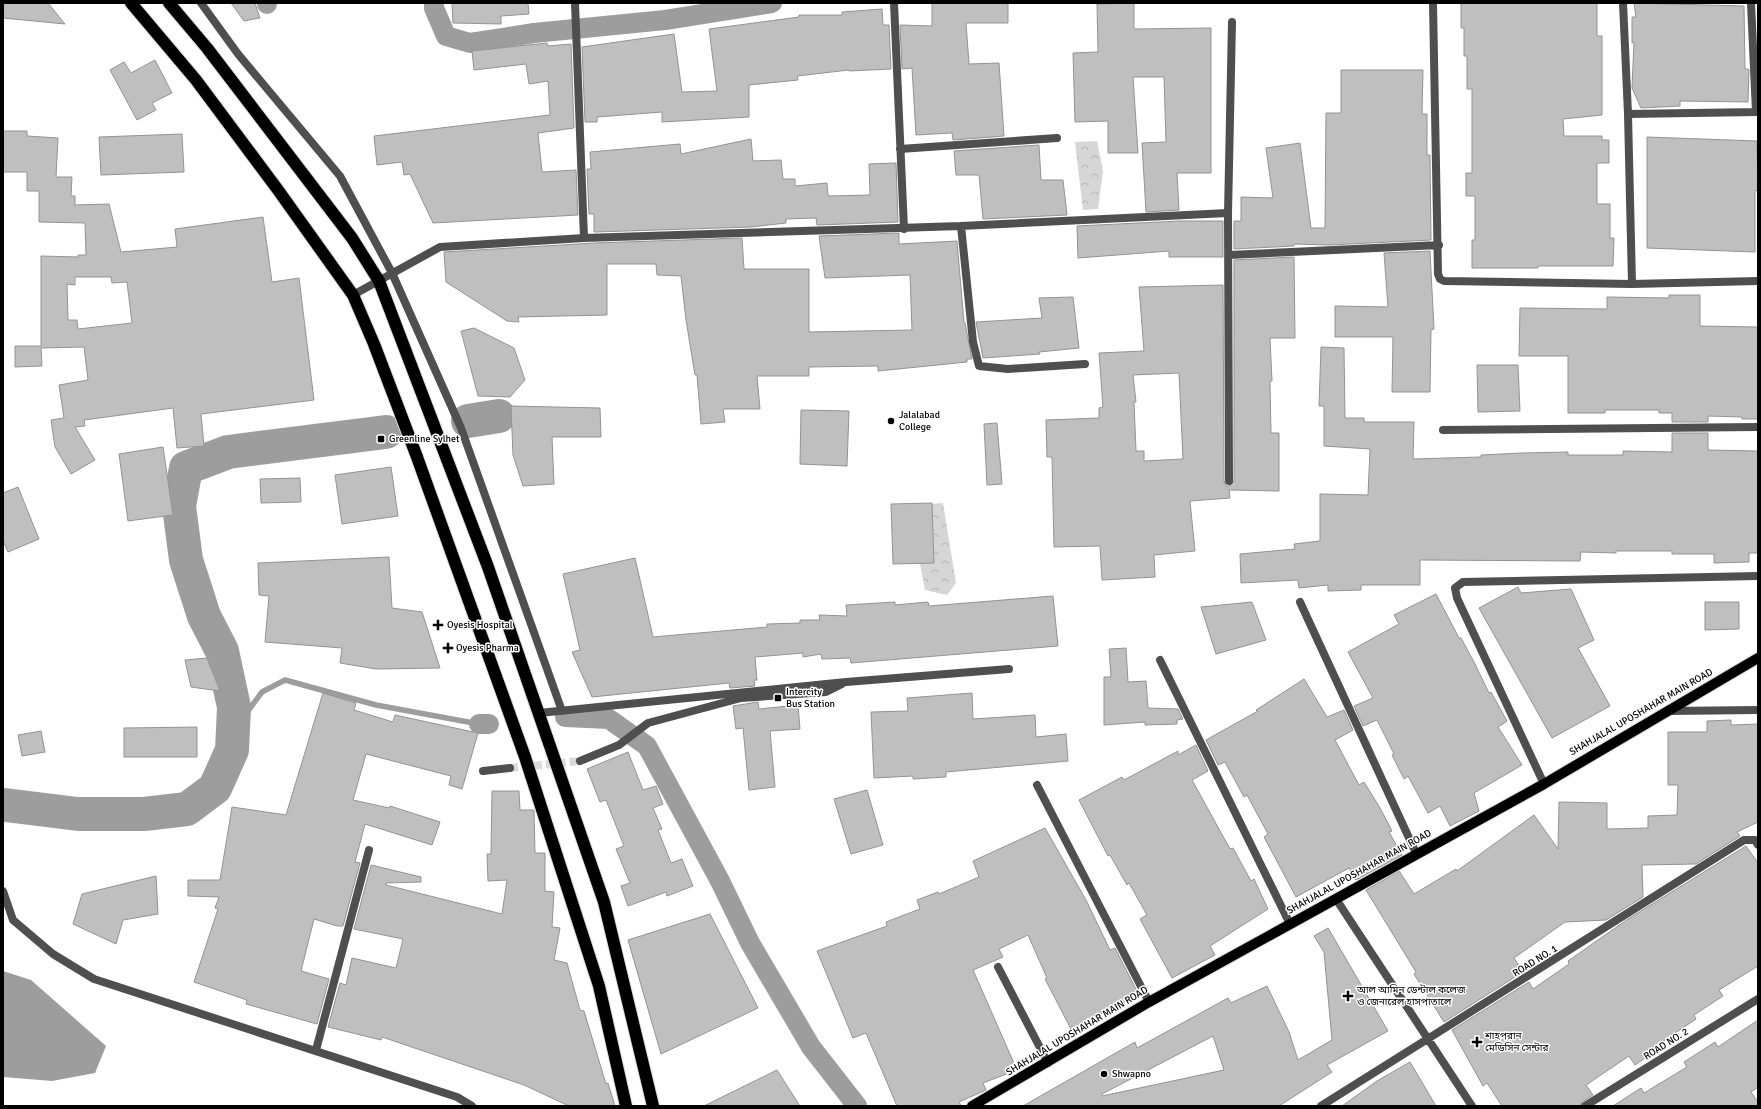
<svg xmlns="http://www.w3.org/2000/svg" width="1761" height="1109" viewBox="0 0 1761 1109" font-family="Signika,'Noto Sans Bengali',sans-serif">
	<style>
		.park { fill: url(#park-crowns) }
		.water { fill: #9d9d9d }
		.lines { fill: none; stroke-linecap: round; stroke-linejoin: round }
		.stream { stroke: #9d9d9d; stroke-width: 5.5 }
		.canal { stroke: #9d9d9d; stroke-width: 20 }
		.river { stroke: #9d9d9d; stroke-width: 34 }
		.building { fill: #bfbfbf; stroke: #939393; fill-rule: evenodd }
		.street-tunnel { stroke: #d9d9d9; stroke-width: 8; stroke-dasharray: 8 4; stroke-linecap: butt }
		.primary-casing { stroke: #dbdbdb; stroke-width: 12 }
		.highway-casing { stroke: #dbdbdb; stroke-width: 14 }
		.lane { stroke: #4f4f4f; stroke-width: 8 }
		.street { stroke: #4f4f4f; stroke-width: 8 }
		.primary { stroke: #000; stroke-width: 10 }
		.highway { stroke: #000; stroke-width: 12 }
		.poi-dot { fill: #000; stroke: #fff; stroke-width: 1.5 }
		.labels { text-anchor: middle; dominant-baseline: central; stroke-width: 3; stroke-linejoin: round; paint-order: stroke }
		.poi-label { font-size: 10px; fill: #000; stroke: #fff; text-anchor: start }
		.street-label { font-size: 10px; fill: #000; stroke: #fff }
	</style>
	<defs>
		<pattern id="park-crowns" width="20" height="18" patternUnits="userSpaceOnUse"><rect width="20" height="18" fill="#d6d6d6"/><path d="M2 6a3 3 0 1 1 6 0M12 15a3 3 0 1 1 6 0" fill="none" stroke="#b6b6b6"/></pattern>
	</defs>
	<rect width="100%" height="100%" fill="#fff"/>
	<path class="park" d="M 1097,141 L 1103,171 L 1098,209 L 1083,210 L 1075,142 Z
		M 943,503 L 956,583 L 947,595 L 925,590 L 909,506 Z"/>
	<path class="water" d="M 3,971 L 31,980 L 106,1046 L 95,1073 L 52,1081 L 3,1077 Z"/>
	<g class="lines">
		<path class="stream" d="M 233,731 L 262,692 L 285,680 L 376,705 L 479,724"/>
		<path class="canal" d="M 434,3 L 434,8 L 446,36 L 470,43 L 534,33 L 665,20 L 772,3
			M 267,4 L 267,3
			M 565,717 L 609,719 L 647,746 L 720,881 L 750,943 L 811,1047 L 857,1106
			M 479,724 L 489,724"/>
		<path class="river" d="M 468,421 L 499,416
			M 5,805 L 78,814 L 144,814 L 187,809 L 215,788 L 232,750 L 234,707 L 222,651 L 204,616 L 186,560 L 179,506 L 186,468 L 228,452 L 386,432"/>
	</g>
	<path class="building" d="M 3,3 L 48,3 L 65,24 L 3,18 Z
		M 231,3 L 255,3 L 260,18 L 244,21 Z
		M 452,3 L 528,3 L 529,14 L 501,16 L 501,24 L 453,23 Z
		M 932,3 L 1008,3 L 1008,23 L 966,23 L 969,64 L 999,63 L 1004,136 L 953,140 L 952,133 L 916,135 L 912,68 L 902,69 L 900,25 L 932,26 Z
		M 1134,3 L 1134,29 L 1211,28 L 1211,173 L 1177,173 L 1179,210 L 1146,212 L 1142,143 L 1166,142 L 1164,77 L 1133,77 L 1138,153 L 1108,153 L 1108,121 L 1075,122 L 1073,53 L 1098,52 L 1097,4 Z
		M 1461,3 L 1597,3 L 1597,36 L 1602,36 L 1602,115 L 1563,119 L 1564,136 L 1602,136 L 1602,140 L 1609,140 L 1609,163 L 1597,163 L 1597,204 L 1610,204 L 1610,238 L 1614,238 L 1613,266 L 1538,266 L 1538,268 L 1472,268 L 1472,240 L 1475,240 L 1475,196 L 1466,196 L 1466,173 L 1472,173 L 1472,89 L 1467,89 L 1467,56 L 1464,56 L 1464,28 L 1461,28 Z
		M 1634,3 L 1744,6 L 1745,69 L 1748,69 L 1749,70 L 1748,102 L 1680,101 L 1680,106 L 1641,108 L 1632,88 L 1634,42 L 1632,43 L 1632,17 L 1636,17 Z
		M 882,9 L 883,25 L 889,25 L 891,69 L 849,71 L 849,70 L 797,76 L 798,80 L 749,85 L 749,117 L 662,122 L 662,112 L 597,117 L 597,122 L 585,122 L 582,47 L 674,34 L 682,92 L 717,91 L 709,29 L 799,17 L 799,15 L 842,15 L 842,12 Z
		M 547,43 L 548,46 L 571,44 L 574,128 L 538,133 L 542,172 L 576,170 L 578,215 L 433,223 L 410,174 L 404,175 L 402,162 L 377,165 L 374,136 L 550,115 L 548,81 L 529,84 L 526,64 L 474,70 L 472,51 Z
		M 155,60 L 172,93 L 152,103 L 156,110 L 137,120 L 110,70 L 124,62 L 131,73 Z
		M 1341,70 L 1423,70 L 1422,114 L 1427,114 L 1427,155 L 1430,155 L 1431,240 L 1329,245 L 1294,244 L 1294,246 L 1234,249 L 1234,221 L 1241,221 L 1241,197 L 1273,198 L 1266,148 L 1300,143 L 1311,228 L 1325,228 L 1326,113 L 1341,113 Z
		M 3,131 L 27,131 L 27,136 L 58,138 L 56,177 L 72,177 L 71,196 L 75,196 L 75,205 L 109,204 L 121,252 L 177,247 L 175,229 L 263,217 L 272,282 L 299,278 L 314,400 L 201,414 L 204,446 L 177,448 L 173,408 L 84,420 L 85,426 L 75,427 L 95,460 L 71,474 L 55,447 L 51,420 L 64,418 L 59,385 L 88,380 L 84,347 L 41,348 L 42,366 L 15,367 L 15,346 L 41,346 L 41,256 L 78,257 L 78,255 L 86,255 L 85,223 L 39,222 L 39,191 L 27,191 L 27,172 L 3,172 ZM 75,277 L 111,277 L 112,283 L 127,282 L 132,323 L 78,329 L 77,320 L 68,320 L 67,284 L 75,285 Z
		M 182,134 L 184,172 L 101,175 L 99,137 Z
		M 1647,137 L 1757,141 L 1758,190 L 1755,191 L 1755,252 L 1647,248 Z
		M 751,139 L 753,161 L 781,160 L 783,179 L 795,179 L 795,186 L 827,183 L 828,196 L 870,195 L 869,164 L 896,163 L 898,222 L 817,225 L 816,218 L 786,219 L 786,223 L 751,227 L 594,232 L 594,214 L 589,214 L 587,169 L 591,169 L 590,152 L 680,144 L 681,154 Z
		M 1039,145 L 1041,180 L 1063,180 L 1067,215 L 983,219 L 979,175 L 956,175 L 954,151 Z
		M 1180,221 L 1223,221 L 1223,257 L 1169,257 L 1169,251 L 1078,258 L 1077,226 Z
		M 899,233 L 899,244 L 957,241 L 964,323 L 965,323 L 972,359 L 967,359 L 967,362 L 878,371 L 878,366 L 809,367 L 809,376 L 757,376 L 760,409 L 723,409 L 725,422 L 701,424 L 697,375 L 695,375 L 686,320 L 681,276 L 657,275 L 656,264 L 607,264 L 607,315 L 518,317 L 519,322 L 507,321 L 446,282 L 444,252 L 595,243 L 742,238 L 744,269 L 809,269 L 809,332 L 912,330 L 910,275 L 825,278 L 819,236 Z
		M 1430,251 L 1434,329 L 1431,330 L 1430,392 L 1392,392 L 1393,337 L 1335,337 L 1335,306 L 1388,307 L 1384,253 Z
		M 1294,257 L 1295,338 L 1270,338 L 1272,381 L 1270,381 L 1271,433 L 1279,433 L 1279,491 L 1229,490 L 1230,498 L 1190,501 L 1195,551 L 1154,555 L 1155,577 L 1102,580 L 1100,546 L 1054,547 L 1052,457 L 1047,457 L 1046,420 L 1099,418 L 1099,408 L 1103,407 L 1099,353 L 1144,351 L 1139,287 L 1223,285 L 1224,481 L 1226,486 L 1229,486 L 1234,481 L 1234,260 ZM 1179,373 L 1183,459 L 1144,461 L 1144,451 L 1136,451 L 1134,402 L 1136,402 L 1133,375 Z
		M 1669,295 L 1700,295 L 1700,326 L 1758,327 L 1758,419 L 1742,419 L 1742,417 L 1708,416 L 1708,422 L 1672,422 L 1672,413 L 1659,413 L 1659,410 L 1605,410 L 1605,413 L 1568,413 L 1568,356 L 1519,356 L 1520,308 L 1607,309 L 1607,297 L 1669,298 Z
		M 1073,297 L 1079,348 L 1039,352 L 1040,354 L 983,358 L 976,322 L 1042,318 L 1039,298 Z
		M 474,328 L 514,348 L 525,380 L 510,397 L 478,396 L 461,331 Z
		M 1321,347 L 1344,348 L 1345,418 L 1364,418 L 1364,422 L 1414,422 L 1413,459 L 1481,457 L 1481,455 L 1522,453 L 1568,452 L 1568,455 L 1623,455 L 1623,451 L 1672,452 L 1672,433 L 1708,433 L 1708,450 L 1758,451 L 1758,553 L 1749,553 L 1749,562 L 1714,563 L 1714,554 L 1672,554 L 1672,551 L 1616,551 L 1616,553 L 1581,552 L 1580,561 L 1420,560 L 1420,585 L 1361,585 L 1361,590 L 1328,591 L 1328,585 L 1299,588 L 1298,580 L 1241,583 L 1240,554 L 1295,549 L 1294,544 L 1320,541 L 1320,494 L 1368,495 L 1370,449 L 1324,446 L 1324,406 L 1319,406 Z
		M 1477,365 L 1518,365 L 1520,411 L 1478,412 Z
		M 511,406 L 600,408 L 601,437 L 552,437 L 554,484 L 523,486 L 513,455 Z
		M 801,410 L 849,411 L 847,466 L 800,464 Z
		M 997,423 L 1002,484 L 987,485 L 984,424 Z
		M 163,447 L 173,515 L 128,521 L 119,454 Z
		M 391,467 L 398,516 L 342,524 L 335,475 Z
		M 300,478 L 301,502 L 261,503 L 260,479 Z
		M 18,487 L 39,539 L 8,552 L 3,541 L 3,493 Z
		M 932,503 L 934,563 L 893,564 L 891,504 Z
		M 389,557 L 392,608 L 422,612 L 440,668 L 376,669 L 340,663 L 342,648 L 265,642 L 269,596 L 259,595 L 258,563 Z
		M 635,558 L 653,637 L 767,627 L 767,624 L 800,623 L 800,620 L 820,620 L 819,615 L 847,616 L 846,605 L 895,602 L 895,605 L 928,602 L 929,606 L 1053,596 L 1058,646 L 851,663 L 850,658 L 822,659 L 821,654 L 803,657 L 803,653 L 755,657 L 757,680 L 754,680 L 755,686 L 730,688 L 729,683 L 592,697 L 572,652 L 580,650 L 563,574 Z
		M 1518,587 L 1521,593 L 1571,589 L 1594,640 L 1578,648 L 1610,706 L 1552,738 L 1479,608 Z
		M 1436,594 L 1459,638 L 1461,638 L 1474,662 L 1489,693 L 1491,692 L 1507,721 L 1498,727 L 1522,765 L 1474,793 L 1479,811 L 1450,826 L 1440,806 L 1428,813 L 1408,776 L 1404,779 L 1392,755 L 1394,754 L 1377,720 L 1363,726 L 1354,706 L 1373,698 L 1348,652 L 1399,624 L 1394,615 Z
		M 1252,602 L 1266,640 L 1216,654 L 1201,607 Z
		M 1705,602 L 1739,602 L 1739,629 L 1705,630 Z
		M 1126,648 L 1128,682 L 1146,681 L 1148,708 L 1178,709 L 1183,719 L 1177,720 L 1177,724 L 1145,725 L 1145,722 L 1104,725 L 1104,677 L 1111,677 L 1109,649 Z
		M 207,658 L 220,691 L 191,687 L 185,660 Z
		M 1304,679 L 1327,717 L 1344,710 L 1353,730 L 1335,740 L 1359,785 L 1364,782 L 1380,808 L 1392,831 L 1389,832 L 1402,855 L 1356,880 L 1349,868 L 1296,897 L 1264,837 L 1268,834 L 1247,795 L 1244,797 L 1225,762 L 1218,765 L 1206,740 L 1258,711 L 1256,710 Z
		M 323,693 L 356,703 L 354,710 L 393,722 L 395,715 L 478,733 L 462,789 L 449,785 L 451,776 L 366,754 L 353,800 L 389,808 L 390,806 L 440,822 L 432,845 L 365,824 L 355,862 L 360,863 L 343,926 L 337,926 L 314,919 L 301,971 L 329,979 L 317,1024 L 246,1004 L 247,1000 L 194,982 L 218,909 L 215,908 L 219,897 L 188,896 L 188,880 L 220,880 L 232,807 L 286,815 Z
		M 972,693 L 973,719 L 1035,715 L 1036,737 L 1066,734 L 1068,761 L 946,772 L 946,777 L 913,779 L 913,776 L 874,778 L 871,712 L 908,711 L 907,698 Z
		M 758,702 L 759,709 L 798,705 L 800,729 L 770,731 L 775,787 L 749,790 L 743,728 L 736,729 L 733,706 Z
		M 1731,720 L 1731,725 L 1758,724 L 1758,822 L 1737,832 L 1740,836 L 1696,864 L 1642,865 L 1643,897 L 1606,920 L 1565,922 L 1514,958 L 1523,972 L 1444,1022 L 1414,974 L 1416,972 L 1366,890 L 1399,871 L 1414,894 L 1456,869 L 1457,871 L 1534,815 L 1558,849 L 1559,802 L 1607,803 L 1607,829 L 1648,828 L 1648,816 L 1677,815 L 1678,785 L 1668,785 L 1668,732 L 1707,732 L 1707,721 Z
		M 197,727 L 197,757 L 124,757 L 124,728 Z
		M 41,731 L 45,752 L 22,756 L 18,735 Z
		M 1196,745 L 1208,771 L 1192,780 L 1230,849 L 1233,848 L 1251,881 L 1254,879 L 1268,909 L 1210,946 L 1215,955 L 1172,978 L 1140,919 L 1147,915 L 1129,883 L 1127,885 L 1110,855 L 1108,856 L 1079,800 L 1122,777 L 1124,780 L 1178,751 L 1178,755 Z
		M 628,752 L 643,790 L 656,786 L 663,804 L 653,808 L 662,829 L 658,830 L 671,863 L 682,859 L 693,886 L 667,896 L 666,892 L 628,906 L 621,886 L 630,883 L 616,849 L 624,846 L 606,800 L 600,802 L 587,769 Z
		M 867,790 L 883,845 L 851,854 L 834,799 Z
		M 492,791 L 519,791 L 520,810 L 534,810 L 535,853 L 545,853 L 545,891 L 554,892 L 552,927 L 560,928 L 554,960 L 567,963 L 580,1010 L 584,1011 L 606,1084 L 608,1083 L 615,1106 L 569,1106 L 524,1085 L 382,1037 L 381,1040 L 328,1027 L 340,983 L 346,985 L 352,958 L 396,968 L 403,939 L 354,929 L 371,865 L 421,877 L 421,882 L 386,883 L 386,885 L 502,914 L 507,880 L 488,881 L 487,854 L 491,854 Z
		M 1045,828 L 1086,900 L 1110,950 L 1115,948 L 1139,995 L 1071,1029 L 1045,979 L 1047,978 L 1028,935 L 999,949 L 1003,957 L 973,970 L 1017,1070 L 983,1083 L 986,1090 L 959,1102 L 961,1106 L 897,1106 L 866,1033 L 853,1038 L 817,951 L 887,926 L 886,922 L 920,909 L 917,900 L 938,892 L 939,894 L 979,877 L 973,861 Z
		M 1746,846 L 1758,863 L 1758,966 L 1719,990 L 1723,996 L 1694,1015 L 1696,1019 L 1662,1042 L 1664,1045 L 1635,1065 L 1629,1056 L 1586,1085 L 1593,1095 L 1582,1102 L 1580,1106 L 1502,1106 L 1487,1083 L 1483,1086 L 1452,1030 L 1529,982 L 1533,989 L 1569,964 L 1568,961 L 1628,919 Z
		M 156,876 L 158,914 L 123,920 L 116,944 L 73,924 L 82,894 Z
		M 710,914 L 758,1008 L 661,1054 L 628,940 Z
		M 1328,928 L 1388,1031 L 1327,1065 L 1332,1072 L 1279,1106 L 1023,1106 L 1135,1042 L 1137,1048 L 1228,998 L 1231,1003 L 1267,986 L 1289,1032 L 1298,1060 L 1332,1040 L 1324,952 L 1314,936 ZM 1213,1036 L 1224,1070 L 1102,1096 L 1102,1094 Z
		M 1758,1020 L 1758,1087 L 1751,1092 L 1758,1102 L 1758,1106 L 1613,1106 L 1641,1088 L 1644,1093 L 1687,1067 L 1684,1062 L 1715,1042 L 1718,1047 Z
		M 1410,1062 L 1436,1106 L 1342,1106 L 1377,1081 Z
		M 777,1070 L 800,1106 L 704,1106 Z"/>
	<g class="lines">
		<path class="street-tunnel" d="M 510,768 L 580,761"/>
		<defs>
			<path id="primary" d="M 972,1106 L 1149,1002 L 1544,784 L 1758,658"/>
			<path id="highway" d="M 131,3 L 196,80 L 278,190 L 353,295 L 374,344 L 417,457 L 525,757 L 599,986 L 626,1106
				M 169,3 L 207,48 L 352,238 L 379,281 L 488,567 L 604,902 L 653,1106"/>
		</defs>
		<use href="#primary" class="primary-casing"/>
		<use href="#highway" class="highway-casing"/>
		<path class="lane" d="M 998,967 L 1048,1063
			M 316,1050 L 369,850"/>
		<path class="street" d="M 201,3 L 238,54 L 340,176 L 392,273 L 461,428 L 562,711
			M 575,3 L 584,238
			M 894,3 L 904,229
			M 1433,3 L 1438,274 L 1440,279 L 1444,281 L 1632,284 L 1758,281
			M 1623,3 L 1628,114 L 1632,284
			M 1751,3 L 1756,112
			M 1628,114 L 1758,112
			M 900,149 L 1057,138
			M 961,226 L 973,342 L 979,366 L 1008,369 L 1085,364
			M 1229,255 L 1439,245
			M 353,295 L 440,247 L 584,238 L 961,226 L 1228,213
			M 1443,430 L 1758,427
			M 1229,481 L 1228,213 L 1232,22
			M 1300,602 L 1416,853
			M 1160,660 L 1290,924
			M 1668,711 L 1758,710
			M 539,713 L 846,682 L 1009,669
			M 580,761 L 619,745 L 648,723 L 741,698 L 826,692 L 842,684
			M 483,771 L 510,768
			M 1544,784 L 1457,598 L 1455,588 L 1463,582 L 1758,576
			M 1037,785 L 1149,1002
			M 3,891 L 13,920 L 53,954 L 94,979 L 457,1097 L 472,1106
			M 1336,899 L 1472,1106
			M 1321,1106 L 1744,840 L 1755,840 L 1758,845
			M 1585,1106 L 1758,999"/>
		<use href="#primary" class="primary"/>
		<use href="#highway" class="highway"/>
	</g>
	<g class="poi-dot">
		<circle cx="891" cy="421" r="4"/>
		<rect x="377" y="435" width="8" height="8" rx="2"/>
		<path d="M436 619h4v4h4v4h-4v4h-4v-4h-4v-4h4z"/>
		<path d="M446 642h4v4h4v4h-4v4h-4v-4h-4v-4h4z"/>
		<rect x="774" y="694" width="8" height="8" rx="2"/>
		<path d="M1346 990h4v4h4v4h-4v4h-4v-4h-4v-4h4z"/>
		<path d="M1475 1036h4v4h4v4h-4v4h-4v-4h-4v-4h4z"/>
		<circle cx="1104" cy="1074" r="4"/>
	</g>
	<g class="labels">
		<g class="poi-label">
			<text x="899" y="415">Jalalabad<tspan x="899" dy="12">College</tspan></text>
			<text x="389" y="439">Greenline Sylhet</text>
			<text x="447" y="625">Oyesis Hospital</text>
			<text x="456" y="648">Oyesis Pharma</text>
			<text x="786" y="692">Intercity<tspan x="786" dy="12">Bus Station</tspan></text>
			<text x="1357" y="990">আল আমিন ডেন্টাল কলেজ<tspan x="1357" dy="12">ও জেনারেল হাসপাতালে</tspan></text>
			<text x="1485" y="1036">শাহপরান<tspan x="1485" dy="12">মেডিসিন সেন্টার</tspan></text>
			<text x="1112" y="1074">Shwapno</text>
		</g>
		<g class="street-label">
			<text transform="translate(1641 712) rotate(-30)">SHAHJALAL UPOSHAHAR MAIN ROAD</text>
			<text transform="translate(1359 872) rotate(-29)">SHAHJALAL UPOSHAHAR MAIN ROAD</text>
			<text transform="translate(1535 961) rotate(-32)">ROAD NO. 1</text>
			<text transform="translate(1077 1031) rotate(-31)">SHAHJALAL UPOSHAHAR MAIN ROAD</text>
			<text transform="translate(1666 1044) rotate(-32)">ROAD NO. 2</text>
		</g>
	</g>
	<rect width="1761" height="1109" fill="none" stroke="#000000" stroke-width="8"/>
</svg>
